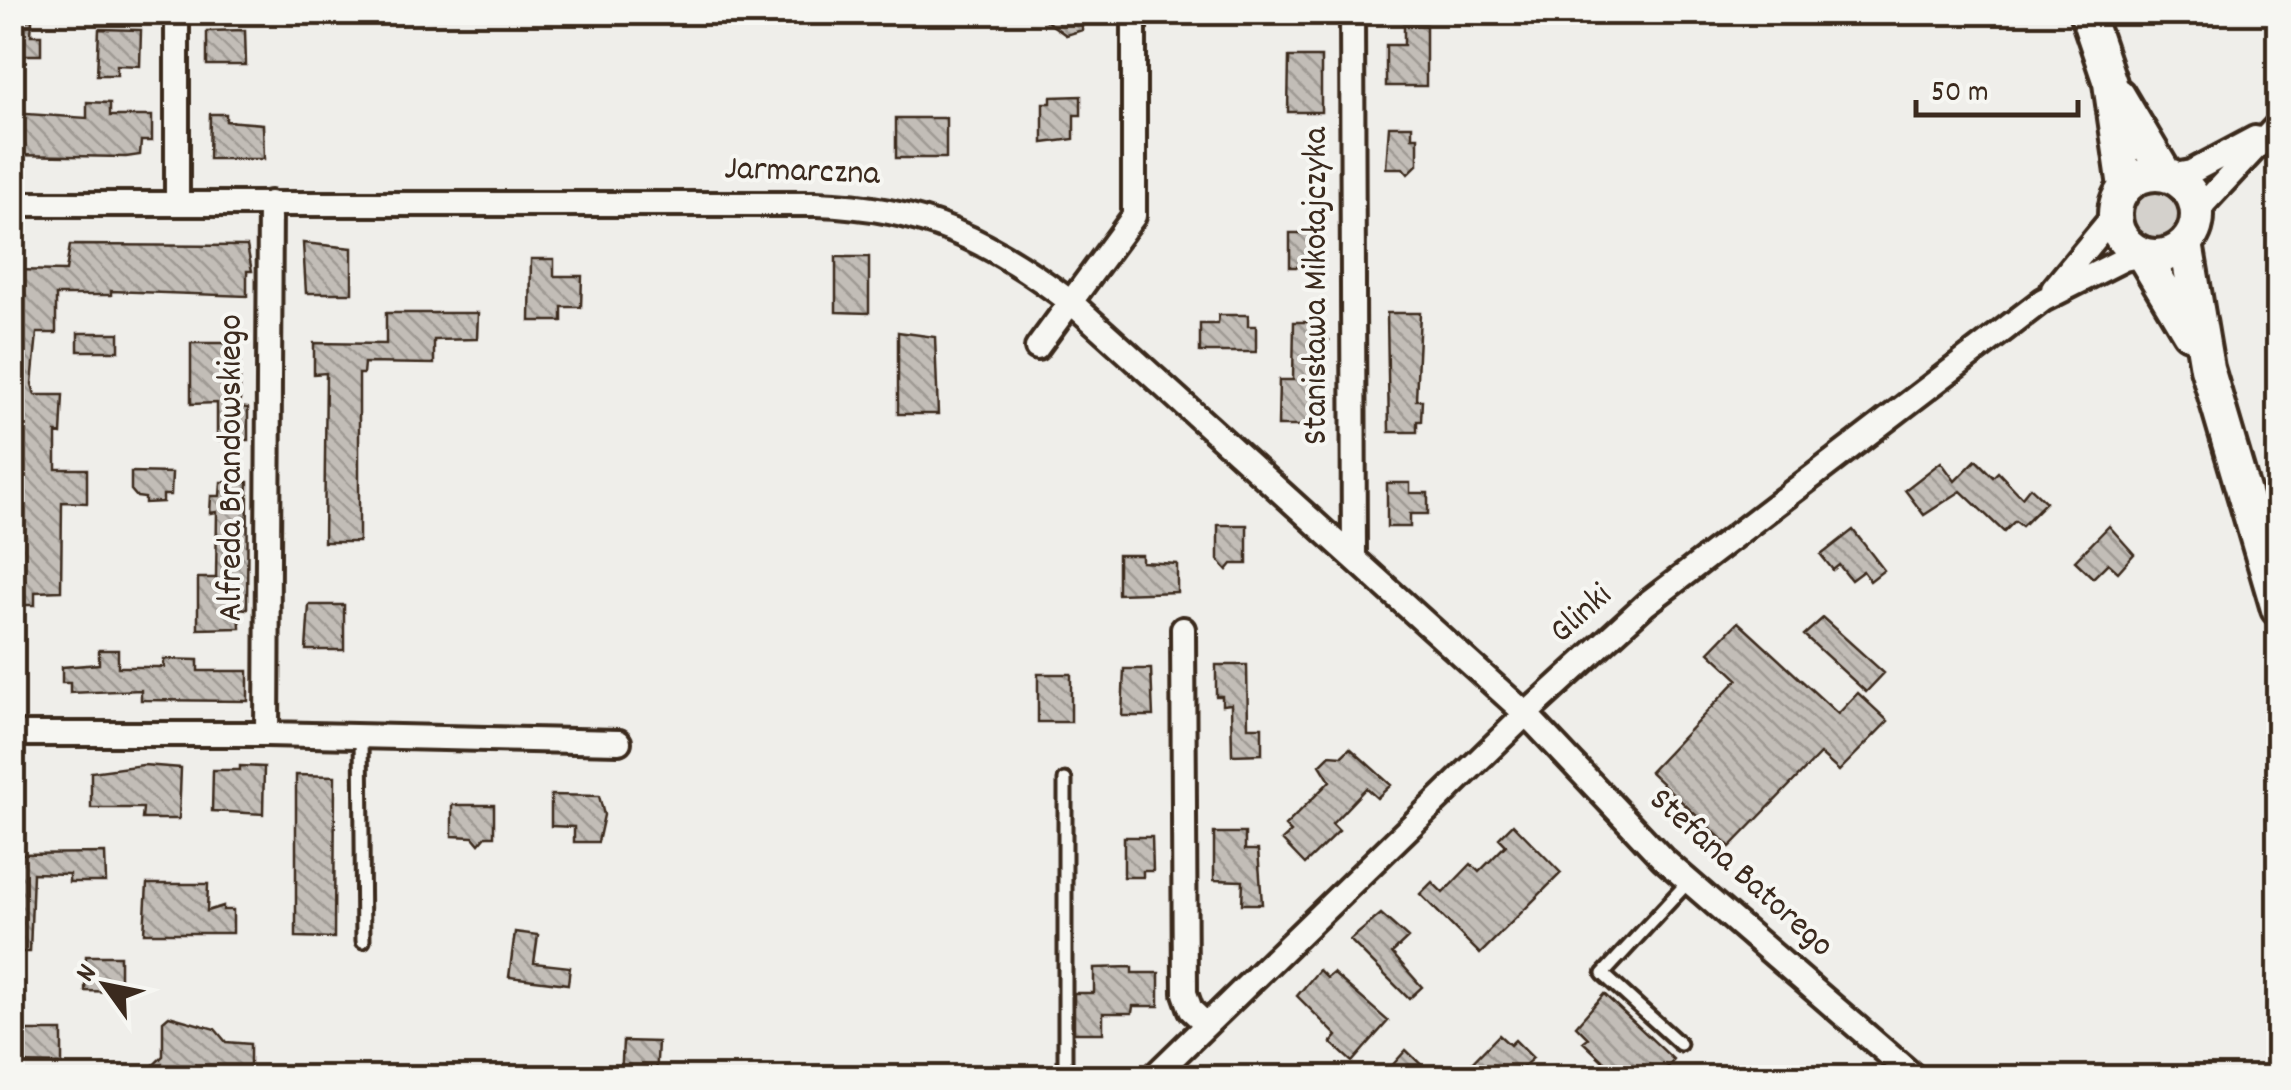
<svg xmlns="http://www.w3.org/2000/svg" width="2291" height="1090" viewBox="0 0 2291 1090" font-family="Dekko,sans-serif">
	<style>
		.grass { fill: #d4d1cc; stroke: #887e75; stroke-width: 2.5 }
		.building { fill: url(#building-back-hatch); stroke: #3b2a1e; stroke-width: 2.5 }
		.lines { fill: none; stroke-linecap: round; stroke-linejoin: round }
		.service-casing { stroke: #3b2a1e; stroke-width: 19 }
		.minor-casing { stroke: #3b2a1e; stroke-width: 30 }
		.secondary-casing { stroke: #3b2a1e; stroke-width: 40 }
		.service { stroke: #f6f6f2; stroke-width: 11 }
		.minor { stroke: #f6f6f2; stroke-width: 22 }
		.secondary { stroke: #f6f6f2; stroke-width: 32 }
		.labels { text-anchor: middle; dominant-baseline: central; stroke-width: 8; stroke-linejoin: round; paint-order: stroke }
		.street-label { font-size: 35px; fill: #3b2a1e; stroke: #f6f6f2 }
	</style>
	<defs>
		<pattern id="building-back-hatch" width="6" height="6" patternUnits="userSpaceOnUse" patternTransform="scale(2.5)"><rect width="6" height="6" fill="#c2bdb7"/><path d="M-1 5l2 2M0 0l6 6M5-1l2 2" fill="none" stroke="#9f9a94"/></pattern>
	</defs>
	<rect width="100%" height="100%" fill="#efeeea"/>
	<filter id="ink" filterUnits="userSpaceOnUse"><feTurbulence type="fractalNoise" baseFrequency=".01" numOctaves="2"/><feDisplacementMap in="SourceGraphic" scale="20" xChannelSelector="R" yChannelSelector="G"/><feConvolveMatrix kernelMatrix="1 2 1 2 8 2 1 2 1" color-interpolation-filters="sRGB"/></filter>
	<g filter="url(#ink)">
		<path class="grass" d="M2131 215a24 24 0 1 1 48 0a24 24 0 1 1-48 0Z"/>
		<path class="building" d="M 1034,12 L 1082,12 L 1082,30 L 1066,35 Z
			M 12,20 L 32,20 L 31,35 L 41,35 L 41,55 L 12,55 Z
			M 1404,25 L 1426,25 L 1426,86 L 1386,86 L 1386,45 L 1404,45 Z
			M 99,29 L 141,30 L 140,66 L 117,65 L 117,75 L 97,75 Z
			M 245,30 L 246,65 L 207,65 L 207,31 Z
			M 1289,57 L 1321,57 L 1321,112 L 1288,112 Z
			M 1081,96 L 1081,115 L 1074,115 L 1074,139 L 1043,143 L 1043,103 L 1051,103 L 1051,97 Z
			M 87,102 L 110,103 L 110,116 L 152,116 L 152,141 L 141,141 L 140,155 L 126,157 L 12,155 L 12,113 L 87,118 Z
			M 210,114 L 226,114 L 226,121 L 263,124 L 264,159 L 209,159 Z
			M 896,118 L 946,118 L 946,158 L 896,158 Z
			M 1389,126 L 1412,126 L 1412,137 L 1418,137 L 1418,164 L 1408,174 L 1403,168 L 1386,168 Z
			M 1290,233 L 1321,233 L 1321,267 L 1290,267 Z
			M 303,243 L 352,248 L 352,293 L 306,293 Z
			M 70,245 L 247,246 L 252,271 L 247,271 L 247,296 L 111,291 L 111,295 L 56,295 L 56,333 L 37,333 L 32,384 L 35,395 L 63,395 L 61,434 L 56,433 L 56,469 L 87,469 L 87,503 L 62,502 L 61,591 L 35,592 L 35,605 L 12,605 L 12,270 L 66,271 Z
			M 836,257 L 869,257 L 869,313 L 836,312 Z
			M 531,259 L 554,259 L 554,276 L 582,276 L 581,307 L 562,307 L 562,321 L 530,321 Z
			M 386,313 L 478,313 L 477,339 L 434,340 L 434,364 L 364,363 L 363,374 L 359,374 L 359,542 L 324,542 L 326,373 L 314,374 L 314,343 L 386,344 Z
			M 1387,313 L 1420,313 L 1416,400 L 1422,400 L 1421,421 L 1417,421 L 1417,432 L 1389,432 Z
			M 1219,315 L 1248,315 L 1248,326 L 1256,326 L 1256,352 L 1200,352 L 1200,324 L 1218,324 Z
			M 1294,322 L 1322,322 L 1321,334 L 1329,340 L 1321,346 L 1322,426 L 1278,426 L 1279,380 L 1293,380 Z
			M 898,332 L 935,337 L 938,414 L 898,414 Z
			M 78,333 L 119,333 L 119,351 L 78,351 Z
			M 191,343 L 240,343 L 240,407 L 248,408 L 248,440 L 217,440 L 217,403 L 191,404 Z
			M 1976,460 L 1993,477 L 1998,472 L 2022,497 L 2030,487 L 2046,502 L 2022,526 L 2015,521 L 2004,532 L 1961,491 L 1924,515 L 1905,490 L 1941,462 L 1955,481 Z
			M 131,472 L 172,473 L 171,495 L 163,495 L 163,502 L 145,503 L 145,498 L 137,497 L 131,490 Z
			M 221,482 L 248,482 L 247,609 L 239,608 L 240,628 L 198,629 L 198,578 L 216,578 L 217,512 L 210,513 L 211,496 L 220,496 Z
			M 1387,483 L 1410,483 L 1410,493 L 1428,493 L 1428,514 L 1410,514 L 1410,527 L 1387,527 Z
			M 1218,525 L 1247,525 L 1247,564 L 1232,564 L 1227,570 L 1218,560 Z
			M 2109,526 L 2134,554 L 2118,572 L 2108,563 L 2093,578 L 2075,561 Z
			M 1853,530 L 1884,570 L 1870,581 L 1863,571 L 1851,580 L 1839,565 L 1833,570 L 1821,555 Z
			M 1118,555 L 1142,555 L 1142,562 L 1177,564 L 1177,592 L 1118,594 Z
			M 309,605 L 344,605 L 344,650 L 306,650 Z
			M 1823,618 L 1884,673 L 1866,692 L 1804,635 Z
			M 1738,622 L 1838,714 L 1858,693 L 1888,721 L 1839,771 L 1820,754 L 1730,847 L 1650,772 L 1738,679 L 1709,652 Z
			M 99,650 L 118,650 L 118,667 L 164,667 L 164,659 L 198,660 L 198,671 L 248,671 L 248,701 L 141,700 L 141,690 L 70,693 L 70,683 L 62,683 L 62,667 L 99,664 Z
			M 1216,665 L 1247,665 L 1248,727 L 1262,727 L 1262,754 L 1232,755 L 1231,704 L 1222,705 L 1222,696 L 1216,696 Z
			M 1124,669 L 1151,669 L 1153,716 L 1122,716 Z
			M 1038,674 L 1071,674 L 1071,722 L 1038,722 Z
			M 1350,748 L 1391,785 L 1377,798 L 1366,788 L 1332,824 L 1339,831 L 1305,864 L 1282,840 L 1291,832 L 1285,826 L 1330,781 L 1320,765 L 1330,755 L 1342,756 Z
			M 143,765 L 181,768 L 179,819 L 142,819 L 143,808 L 91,808 L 91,772 Z
			M 240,766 L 264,767 L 263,814 L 212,811 L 213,770 L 240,770 Z
			M 296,775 L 335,776 L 334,938 L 296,937 Z
			M 551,795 L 599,796 L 604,815 L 598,842 L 574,842 L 574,827 L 551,826 Z
			M 452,805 L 494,805 L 494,836 L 486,836 L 479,844 L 473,837 L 452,836 Z
			M 1513,824 L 1561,873 L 1480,954 L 1420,894 L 1432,882 L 1443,893 L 1471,864 L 1479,872 L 1506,845 L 1499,838 Z
			M 1214,833 L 1245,833 L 1245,850 L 1258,850 L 1262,904 L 1242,904 L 1243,881 L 1214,880 Z
			M 1124,837 L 1152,837 L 1153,871 L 1143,871 L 1143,877 L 1124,877 Z
			M 105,853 L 106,882 L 69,882 L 69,874 L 33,873 L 30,952 L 12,952 L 12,854 Z
			M 147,884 L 208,884 L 207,911 L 223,906 L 223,910 L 233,910 L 233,933 L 144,933 Z
			M 1381,914 L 1408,938 L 1392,953 L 1422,987 L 1409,999 L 1350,940 Z
			M 515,932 L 538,935 L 534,963 L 570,967 L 568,984 L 509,977 Z
			M 86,956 L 120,956 L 120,992 L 85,991 Z
			M 1132,967 L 1132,973 L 1159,973 L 1159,1006 L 1133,1006 L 1132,1013 L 1103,1013 L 1103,1033 L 1074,1033 L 1074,993 L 1094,993 L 1094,968 Z
			M 1319,970 L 1327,978 L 1333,973 L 1388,1021 L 1352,1062 L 1331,1043 L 1337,1036 L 1297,996 Z
			M 1604,994 L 1674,1060 L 1658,1078 L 1621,1078 L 1583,1042 L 1588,1038 L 1576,1026 Z
			M 169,1016 L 215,1029 L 226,1042 L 250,1044 L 250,1078 L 238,1068 L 223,1067 L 216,1074 L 209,1067 L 188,1066 L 176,1078 L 140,1078 L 163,1056 L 163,1021 Z
			M 12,1031 L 62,1031 L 62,1064 L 12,1063 Z
			M 1499,1035 L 1510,1045 L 1515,1040 L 1533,1058 L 1511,1078 L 1479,1078 L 1468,1067 Z
			M 623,1041 L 658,1042 L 656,1078 L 621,1078 Z
			M 1406,1050 L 1435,1078 L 1381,1078 Z"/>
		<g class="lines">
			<defs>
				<path id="service" d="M 361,736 L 363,941
					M 1065,780 L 1065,1078
					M 1680,1044 L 1603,974 L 1689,881"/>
				<path id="minor" d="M 177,12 L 177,204
					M 1352,12 L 1354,558
					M 2170,176 L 2191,172 L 2255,138
					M 12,204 L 816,204 C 922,207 991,240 1073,304 L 1526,714 L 1663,859 L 1916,1078
					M 2197,211 L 2278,124
					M 2053,289 L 2114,215
					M 1037,348 L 1134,216 L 1134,12
					M 1183,629 L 1185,993 L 1191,1010 L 1206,1024
					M 12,734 L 267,734 L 270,203
					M 267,734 L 619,742
					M 1152,1078 L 1526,714 L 1646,604 L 2043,300 L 2124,259 L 2143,255"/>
				<path id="secondary" d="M 2086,12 L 2110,83 L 2125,187
					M 2118,95 L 2165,174
					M2115 215a41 41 0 1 1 82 0a41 41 0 1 1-82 0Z
					M 2186,243 L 2207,368 L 2278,609
					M 2143,255 L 2189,332"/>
			</defs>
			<use href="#service" class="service-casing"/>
			<use href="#minor" class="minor-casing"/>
			<use href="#secondary" class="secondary-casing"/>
			<use href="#service" class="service"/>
			<use href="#minor" class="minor"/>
			<use href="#secondary" class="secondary"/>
		</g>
	</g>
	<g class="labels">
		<g class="street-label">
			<text transform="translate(802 173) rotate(2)">Jarmarczna</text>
			<text transform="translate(1318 286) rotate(-90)">Stanisława Mikołajczyka</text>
			<text transform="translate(233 468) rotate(-90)">Alfreda Brandowskiego</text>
			<text transform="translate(1582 615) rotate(-42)">Glinki</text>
			<text transform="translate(1740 874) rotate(42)">Stefana Batorego</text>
		</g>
	</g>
	<rect width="2291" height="1090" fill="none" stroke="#f6f6f2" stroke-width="50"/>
	<rect x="25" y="25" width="2241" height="1040" fill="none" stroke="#3b2a1e" stroke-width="4" filter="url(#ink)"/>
	<g transform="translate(105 985) rotate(303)" stroke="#f6f6f2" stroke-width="8" paint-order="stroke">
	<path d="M0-8L18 38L0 25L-18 38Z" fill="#3b2a1e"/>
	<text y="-15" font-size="28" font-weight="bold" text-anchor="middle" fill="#3b2a1e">N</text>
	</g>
	<path d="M1916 100v15h162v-15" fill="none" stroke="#3b2a1e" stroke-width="5"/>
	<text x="1931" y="100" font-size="30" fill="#3b2a1e" stroke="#f6f6f2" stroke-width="8" paint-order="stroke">50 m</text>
</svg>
